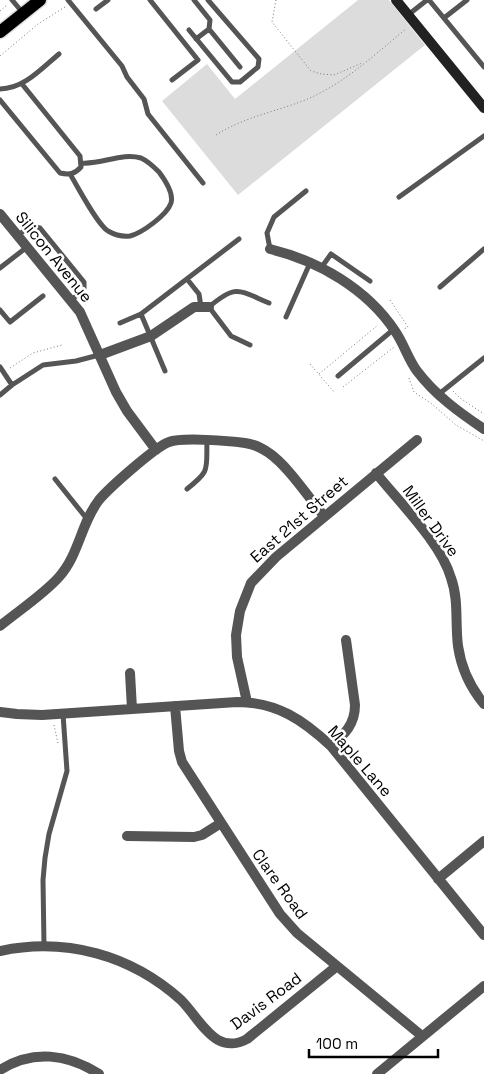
<svg xmlns="http://www.w3.org/2000/svg" width="484" height="1074" viewBox="0 0 484 1074" font-family="'Space Grotesk',sans-serif">
	<style>
		.green { fill: #dcdcdc }
		.lines { fill: none; stroke-linecap: round; stroke-linejoin: round }
		.primary-casing { stroke: #dbdbdb; stroke-width: 15 }
		.path { stroke: #777; stroke-width: 1; stroke-dasharray: 1 2.5; stroke-linecap: butt }
		.service { stroke: #555; stroke-width: 5 }
		.minor { stroke: #555; stroke-width: 10 }
		.tertiary { stroke: #555; stroke-width: 10 }
		.secondary { stroke: #222; stroke-width: 10 }
		.primary { stroke: #000; stroke-width: 12 }
		.labels { text-anchor: middle; dominant-baseline: central; stroke-width: 5; stroke-linejoin: round; paint-order: stroke }
		.street-label { font-size: 16px; fill: #000; stroke: #fff }
	</style>
	<rect width="100%" height="100%" fill="#fff"/>
	<path class="green" d="M 358,0 L 389,0 L 425,45 L 238,195 L 162,101 L 207,64 L 235,99 Z"/>
	<g class="lines">
		<defs>
			<path id="primary" d="M 0,32 L 40,0"/>
		</defs>
		<use href="#primary" class="primary-casing"/>
		<path class="path" d="M 276,0 L 272,22 L 311,71 L 321,74 L 334,75 L 362,63
			M 0,11 L 7,5
			M 0,56 L 38,24 L 65,7
			M 216,135 C 244,117 275,112 305,100 C 344,84 374,55 406,29
			M 390,300 L 408,327 L 404,329
			M 310,364 L 335,393
			M 10,368 L 33,353 L 62,345
			M 319,374 L 378,325
			M 409,378 L 414,392 L 432,404 L 456,425 L 484,441
			M 343,387 L 394,347
			M 453,391 L 460,398 L 484,414
			M 54,725 L 58,743"/>
		<path class="service" d="M 12,0 L 23,13
			M 68,0 L 122,66 L 127,77 L 144,99 L 148,114 L 203,183
			M 150,0 L 198,60 L 172,80
			M 194,0 L 210,20 L 209,29 L 240,67
			M 429,0 L 484,67
			M 96,9 L 108,0
			M 408,15 L 427,0
			M 444,18 L 467,0
			M 189,30 L 232,82 L 240,82 L 258,67 L 259,59 L 208,0
			M 196,39 L 209,29
			M 0,89 C 24,89 42,68 59,54
			M 0,100 L 60,173 C 69,175 75,174 81,167 L 80,156 L 22,84
			M 70,174 C 78,187 97,224 108,231 C 115,235 122,237 130,236 C 142,233 167,215 171,203 C 174,193 165,180 159,172 C 154,167 148,161 141,158 C 122,152 101,165 81,163
			M 399,197 L 484,136
			M 18,235 L 31,226 L 40,228 L 84,282 L 84,288 L 71,301
			M 270,249 L 267,233 L 274,217 L 306,191
			M 0,268 L 27,247
			M 321,268 L 331,254 L 370,281
			M 187,279 L 199,294 L 201,307
			M 440,287 L 484,249
			M 0,310 L 10,322 L 43,296
			M 141,314 L 165,371
			M 286,317 L 310,263
			M 120,323 L 141,314 L 239,239
			M 250,345 L 231,336 L 209,307 C 236,284 238,290 269,303
			M 0,367 L 12,385 L 43,365 L 76,361 L 99,355
			M 338,376 L 394,329
			M 439,394 L 484,358
			M 0,395 L 12,385
			M 55,479 L 87,519
			M 187,489 C 211,470 206,470 207,441
			M 44,945 L 43,880 L 45,858 L 49,834 L 67,771 L 63,714"/>
		<path class="minor" d="M 0,214 L 80,312 L 116,392 L 127,411 L 156,450
			M 270,249 C 319,261 367,289 395,331 C 404,344 408,359 417,371 C 435,395 460,413 484,429
			M 100,355 L 151,336 L 194,307 L 209,307
			M 376,473 C 399,502 441,543 451,578 C 459,600 455,623 458,646 C 461,667 470,687 484,704
			M 0,626 C 17,612 44,594 59,577 C 79,555 81,523 99,500 C 109,488 155,447 169,442 C 182,437 230,441 245,443 C 254,444 262,448 269,453 C 287,465 309,498 324,516
			M 130,673 L 132,709
			M 247,702 L 237,657 L 236,635 L 240,611 L 251,583 L 276,557 L 417,440
			M 175,706 L 179,751 L 182,762 L 280,914 L 297,933 L 422,1036
			M 0,712 L 17,714 L 42,715 L 237,702 C 277,702 303,720 331,746 L 484,935
			M 331,746 C 345,734 355,724 355,705 L 346,640
			M 127,836 L 194,837 L 202,835 L 221,823
			M 438,879 L 484,841
			M 0,951 C 66,937 131,955 181,1000 C 193,1012 204,1032 218,1040 C 227,1045 238,1044 247,1039 L 337,966
			M 0,1070 C 33,1049 68,1054 99,1074"/>
		<path class="tertiary" d="M 377,1074 L 484,986"/>
		<path class="secondary" d="M 396,0 L 484,108"/>
		<use href="#primary" class="primary"/>
	</g>
	<g class="labels">
		<g class="street-label">
			<text transform="translate(54 257) rotate(51)">Silicon Avenue</text>
			<text transform="translate(299 519) rotate(-41)">East 21st Street</text>
			<text transform="translate(431 521) rotate(54)">Miller Drive</text>
			<text transform="translate(360 761) rotate(49)">Maple Lane</text>
			<text transform="translate(280 884) rotate(54)">Clare Road</text>
			<text transform="translate(266 1001) rotate(-37)">Davis Road</text>
		</g>
	</g>
	<path d="M309 1049v8h129v-8" fill="none" stroke="#000000" stroke-width="2.5"/>
	<text x="316" y="1049" font-size="15" fill="#000000" stroke="#ffffff" stroke-width="4" paint-order="stroke">100 m</text>
</svg>
